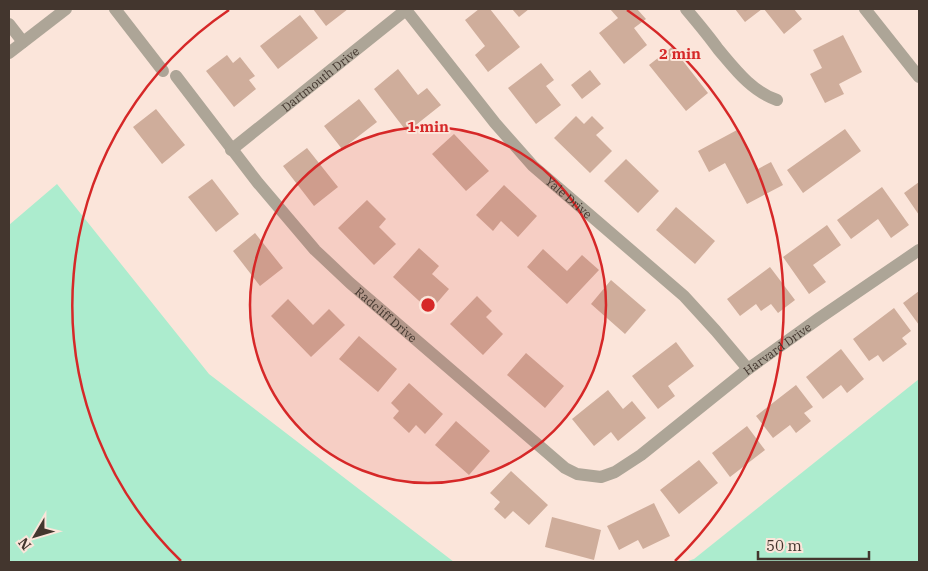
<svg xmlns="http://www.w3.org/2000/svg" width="928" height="571" viewBox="0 0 928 571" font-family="'IBM Plex Serif',serif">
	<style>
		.green { fill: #acecce }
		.building { fill: #cfad9b }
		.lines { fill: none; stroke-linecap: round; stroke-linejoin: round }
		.minor { stroke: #ada597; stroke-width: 12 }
		.tertiary { stroke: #ada597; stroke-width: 12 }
		.ring { fill: none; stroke: #d62828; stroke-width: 2.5 }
		.labels { text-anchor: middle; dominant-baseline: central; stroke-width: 4; stroke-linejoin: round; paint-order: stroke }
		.street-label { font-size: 12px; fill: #43362e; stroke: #fbe5da }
		.centre { fill: #d62828; stroke: #fbe5da; stroke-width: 2.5 }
		.ring-label { font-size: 15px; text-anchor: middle; font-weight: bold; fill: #d62828; stroke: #fbe5da; stroke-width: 4; stroke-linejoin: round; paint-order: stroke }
	</style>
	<rect width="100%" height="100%" fill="#fbe5da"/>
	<path class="green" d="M 57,184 L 209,374 L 454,562 L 9,562 L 9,225 Z
		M 919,379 L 919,562 L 685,562 L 694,559 Z"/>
	<path class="building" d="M 313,9 L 348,9 L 326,26 Z
		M 479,9 L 490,9 L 520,47 L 488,72 L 475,55 L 485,46 L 465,20 Z
		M 512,9 L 529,9 L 519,17 Z
		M 610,9 L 637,9 L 646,19 L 634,28 L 647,45 L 624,64 L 599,33 L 618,18 Z
		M 735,9 L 762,9 L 745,22 Z
		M 764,9 L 794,9 L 802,19 L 784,34 Z
		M 300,15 L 318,38 L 278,69 L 260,46 Z
		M 843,35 L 862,72 L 839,84 L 844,94 L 825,103 L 810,74 L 822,68 L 813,50 Z
		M 672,47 L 708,93 L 686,111 L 649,65 Z
		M 227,55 L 233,63 L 240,57 L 255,76 L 249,80 L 256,89 L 234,107 L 206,71 Z
		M 541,63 L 554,80 L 546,86 L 561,105 L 536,124 L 508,88 Z
		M 398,69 L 418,95 L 427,88 L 441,105 L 407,132 L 374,89 Z
		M 590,70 L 601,84 L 582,99 L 571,85 Z
		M 359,99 L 377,122 L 342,149 L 324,126 Z
		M 156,109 L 185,145 L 162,164 L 133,127 Z
		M 576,116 L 584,124 L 592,116 L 604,128 L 596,135 L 612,151 L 590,173 L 554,138 Z
		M 845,129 L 861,151 L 803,193 L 787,170 Z
		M 737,130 L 758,169 L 771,162 L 783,185 L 747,204 L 725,163 L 709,172 L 698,151 Z
		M 454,134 L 489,171 L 466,191 L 432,154 Z
		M 307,148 L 338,187 L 314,206 L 283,166 Z
		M 626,159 L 659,191 L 638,213 L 604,181 Z
		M 212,179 L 239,214 L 216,232 L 188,197 Z
		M 919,182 L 919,215 L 904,193 Z
		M 504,185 L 537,216 L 518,237 L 501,221 L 493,231 L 476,215 Z
		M 882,187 L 909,225 L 891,238 L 878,219 L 851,239 L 837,220 Z
		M 367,200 L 386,219 L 379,227 L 396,244 L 374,265 L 338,228 Z
		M 676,207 L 715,241 L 695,264 L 656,230 Z
		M 827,225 L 841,245 L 813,265 L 826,282 L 809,294 L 783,257 Z
		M 255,233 L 283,268 L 260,286 L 233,251 Z
		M 419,248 L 439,266 L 432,274 L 449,289 L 430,311 L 393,277 Z
		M 543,249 L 567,271 L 582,255 L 599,270 L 567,304 L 527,267 Z
		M 770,267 L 795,300 L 778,313 L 771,304 L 761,311 L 756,304 L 740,316 L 727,299 Z
		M 611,280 L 646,310 L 625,334 L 591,304 Z
		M 919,291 L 919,325 L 903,303 Z
		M 477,296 L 492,311 L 486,317 L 503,334 L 483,355 L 450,324 Z
		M 288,299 L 313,325 L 329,309 L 345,325 L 311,357 L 271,316 Z
		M 894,308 L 911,331 L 902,338 L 907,344 L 883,362 L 878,355 L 869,361 L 853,339 Z
		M 359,336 L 397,369 L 378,392 L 339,359 Z
		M 676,342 L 694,366 L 668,386 L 675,396 L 658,409 L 632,376 Z
		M 841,349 L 864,379 L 847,393 L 841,385 L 823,399 L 806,377 Z
		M 526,353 L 564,386 L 545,408 L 507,375 Z
		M 409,383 L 443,414 L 425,434 L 416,425 L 409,433 L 393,418 L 399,411 L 391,403 Z
		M 796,385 L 813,407 L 804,413 L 811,421 L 796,433 L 790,425 L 773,438 L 756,416 Z
		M 608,390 L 623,409 L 632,401 L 646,418 L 618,441 L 611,432 L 594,446 L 572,419 Z
		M 456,421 L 490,451 L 469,475 L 435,445 Z
		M 747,426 L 765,450 L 730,477 L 712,453 Z
		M 699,460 L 718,483 L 679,514 L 660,490 Z
		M 511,471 L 548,505 L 529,525 L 513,511 L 505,519 L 494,509 L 500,502 L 490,493 Z
		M 654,503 L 670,536 L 643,549 L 638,540 L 619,550 L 607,526 Z
		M 552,517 L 601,530 L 594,560 L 545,547 Z"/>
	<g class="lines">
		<g class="minor">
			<path d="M 115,9 L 163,71"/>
			<path d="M 686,9 C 697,22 708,35 718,49 C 735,69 751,91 777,100"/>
			<path id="s1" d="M 406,10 L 495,123 L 533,166 L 684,296 L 716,331 L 748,369"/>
			<path d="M 9,24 L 23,42"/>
			<path d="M 9,53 L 66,9"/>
			<path id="s2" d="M 176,76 L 258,183 L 315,250 L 350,283 L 565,468 L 577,474 L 601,477 L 615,472 L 641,455 L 748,369 L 818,319 L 919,250"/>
			<path id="s3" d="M 231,150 L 407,9"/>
		</g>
		<path class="tertiary" d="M 865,9 L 919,77"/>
	</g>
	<circle cx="428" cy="305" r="178" fill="#d62828" fill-opacity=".12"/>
	<g class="ring">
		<circle cx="428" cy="305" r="178"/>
		<path d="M181 561A356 356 0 0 1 229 10M627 10A356 356 0 0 1 675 561"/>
	</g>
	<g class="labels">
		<g class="street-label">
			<text stroke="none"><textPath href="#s3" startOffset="114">Dartmouth Drive</textPath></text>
			<text stroke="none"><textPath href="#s1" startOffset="249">Yale Drive</textPath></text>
			<text stroke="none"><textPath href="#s2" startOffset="319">Radcliff Drive</textPath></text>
			<text stroke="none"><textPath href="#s2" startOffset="811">Harvard Drive</textPath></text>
		</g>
	</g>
	<circle cx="428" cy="305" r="8" class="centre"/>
	<g class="ring-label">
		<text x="680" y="59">2 min</text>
		<text x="428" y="132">1 min</text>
	</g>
	<rect width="928" height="571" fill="none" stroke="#43362e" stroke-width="20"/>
	<g transform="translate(35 536) rotate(232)" stroke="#fbe5da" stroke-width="4" paint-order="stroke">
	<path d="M0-4L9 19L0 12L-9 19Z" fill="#43362e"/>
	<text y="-8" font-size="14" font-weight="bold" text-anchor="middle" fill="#43362e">N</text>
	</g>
	<path d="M758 551v8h111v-8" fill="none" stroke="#43362e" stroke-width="2.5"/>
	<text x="766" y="551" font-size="15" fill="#43362e" stroke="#fbe5da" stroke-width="4" paint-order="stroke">50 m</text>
</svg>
